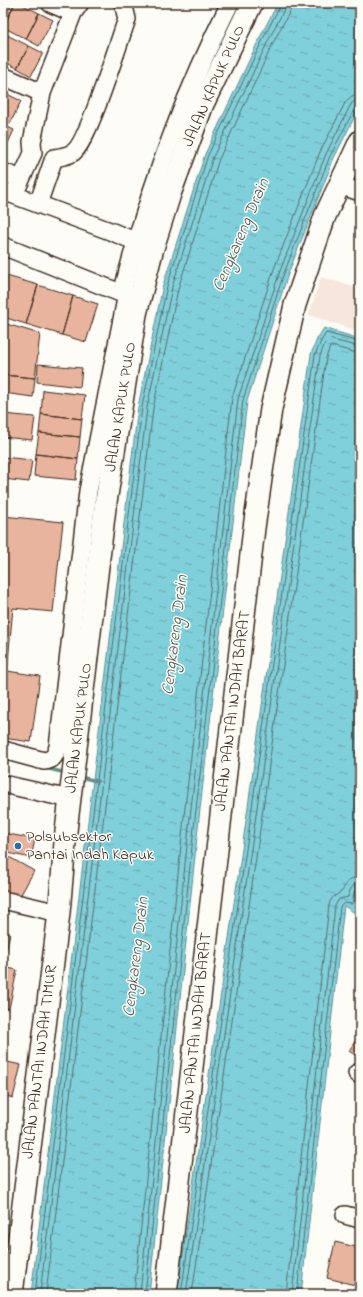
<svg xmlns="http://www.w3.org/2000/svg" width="363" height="1297" viewBox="0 0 363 1297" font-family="'Indie Flower',sans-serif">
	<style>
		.built { fill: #f7e6dc }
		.water { fill: url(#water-ripples); stroke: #648e8f }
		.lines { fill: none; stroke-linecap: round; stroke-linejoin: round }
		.shore { stroke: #576c6a; stroke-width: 1 }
		.stream { stroke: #648e8f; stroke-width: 3.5 }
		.building { fill: #e9b49d; stroke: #3b2a1e }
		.minor-casing { stroke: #3b2a1e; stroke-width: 20 }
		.major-casing { stroke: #3b2a1e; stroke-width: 24 }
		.minor { stroke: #fdfcf7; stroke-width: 17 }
		.major { stroke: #fdfcf7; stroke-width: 21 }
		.poi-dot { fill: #1f6fb2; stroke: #fdfcf7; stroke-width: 1.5 }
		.labels { text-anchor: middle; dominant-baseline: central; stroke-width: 3; stroke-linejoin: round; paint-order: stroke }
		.street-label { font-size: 16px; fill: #3b2a1e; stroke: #fdfcf7 }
		.poi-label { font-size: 16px; fill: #3b2a1e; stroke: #fdfcf7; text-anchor: start }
		.water-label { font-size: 17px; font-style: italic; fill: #505c57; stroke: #fdfcf7 }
	</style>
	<defs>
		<pattern id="water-ripples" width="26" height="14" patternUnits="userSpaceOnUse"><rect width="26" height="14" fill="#80d0db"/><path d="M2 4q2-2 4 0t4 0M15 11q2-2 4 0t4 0" fill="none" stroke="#6aa9b1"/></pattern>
	</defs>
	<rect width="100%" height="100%" fill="#fdfcf7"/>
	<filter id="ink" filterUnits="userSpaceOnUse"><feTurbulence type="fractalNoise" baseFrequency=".025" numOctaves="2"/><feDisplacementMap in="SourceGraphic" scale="8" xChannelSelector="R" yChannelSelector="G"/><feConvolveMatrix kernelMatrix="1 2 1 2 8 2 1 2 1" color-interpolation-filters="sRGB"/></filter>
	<g filter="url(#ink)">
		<path class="built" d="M 321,277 L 360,289 L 360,332 L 309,315 Z"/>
		<path class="water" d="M 278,3 L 360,3 L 360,106 L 334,158 L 288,274 L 247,401 L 199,818 L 149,1294 L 31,1294 L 138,407 L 163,285 L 205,154 L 262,33 Z
			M 324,328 L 360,339 L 360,878 L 355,913 L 344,906 L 301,1294 L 177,1294 L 244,835 L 311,354 L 317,339 Z"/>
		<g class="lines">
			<path class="shore" d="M 35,1294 L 142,407 L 167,286 L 208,155 L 265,35 L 280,6 L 281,3
				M 40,1294 L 147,408 L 172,287 L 213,157 L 270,37 L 285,8 L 286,3
				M 46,1294 L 153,409 L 178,289 L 219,159 L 275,39 L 290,11 L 292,3
				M 134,1294 L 184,817 L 232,398 L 274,269 L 320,152 L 346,101 L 352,96 L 360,94
				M 140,1294 L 190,817 L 238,399 L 280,271 L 326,154 L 351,104 L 355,101 L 360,100
				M 145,1294 L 195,818 L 243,400 L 284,273 L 330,156 L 355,108 L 357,106 L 360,105
				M 181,1294 L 248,836 L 315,355 L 321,341 L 326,333 L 360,342
				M 186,1294 L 253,836 L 320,356 L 325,343 L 329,339 L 360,347
				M 192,1294 L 259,837 L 326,358 L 330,347 L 332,346 L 360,354
				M 286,1294 L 329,905 C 331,897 335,896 341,892 C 344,890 343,889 344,887 C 347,880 353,877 360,877
				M 292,1294 L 335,906 L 339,899 L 348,897 C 350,890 351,884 360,883
				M 297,1294 L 340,907 L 344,903 L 352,904 C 354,898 352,889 360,888"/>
			<path class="stream" d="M 45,768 L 66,773
				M 80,777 L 97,781"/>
		</g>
		<path class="building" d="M 3,3 L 15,3 L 3,27 Z
			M 15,3 L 19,3 L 39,13 L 26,39 L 3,27 Z
			M 39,13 L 53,20 L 39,46 L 26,39 Z
			M 5,34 L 29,46 L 17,68 L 3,61 L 3,37 Z
			M 29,46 L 43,53 L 31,76 L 17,68 Z
			M 7,94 L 21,101 L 10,124 L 3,121 L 3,102 Z
			M 3,125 L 14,130 L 3,154 Z
			M 3,275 L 38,285 L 26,324 L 3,317 Z
			M 38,285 L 73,296 L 62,335 L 26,324 Z
			M 73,296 L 98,304 L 86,342 L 62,335 Z
			M 3,323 L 40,334 L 35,378 L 3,375 Z
			M 38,364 L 82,368 L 80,387 L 37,382 Z
			M 3,375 L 35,378 L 33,397 L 3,393 Z
			M 43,390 L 85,395 L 82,419 L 41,414 Z
			M 3,414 L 35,417 L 32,440 L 3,437 Z
			M 41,414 L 82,419 L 80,437 L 39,433 Z
			M 39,433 L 80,437 L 78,459 L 36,454 Z
			M 36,454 L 78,459 L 76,480 L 34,476 Z
			M 3,457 L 32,460 L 29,482 L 3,479 Z
			M 3,516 L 63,522 L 53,612 L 13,608 L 7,671 L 40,676 L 31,742 L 3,738 Z
			M 3,833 L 35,839 L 31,858 L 3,852 Z
			M 9,857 L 34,871 L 19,898 L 3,889 L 3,867 Z
			M 3,932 L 10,933 L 3,966 Z
			M 3,967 L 17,970 L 9,1009 L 3,1008 Z
			M 360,1033 L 360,1058 L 349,1051 Z
			M 3,1061 L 21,1065 L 13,1098 L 3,1095 Z
			M 335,1242 L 360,1248 L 360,1263 L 355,1285 L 327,1278 Z
			M 354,1288 L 360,1289 L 360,1294 L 353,1294 Z"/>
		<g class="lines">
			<defs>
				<path id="minor" d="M 50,3 L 73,13
					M 3,76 L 42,93
					M 3,172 L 21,179
					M 339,185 L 360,192
					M 3,191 L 110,231 L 147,246
					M 14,195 L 33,153 L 32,142 L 42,93 L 73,13 L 80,3
					M 38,204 L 54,158 C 60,157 67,156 72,153 C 87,146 119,41 127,19 L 123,3
					M 3,246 L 123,294
					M 131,307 L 123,294 L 124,286 C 149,188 185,93 230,3
					M 3,750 L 44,761 C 53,760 55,756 58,747 L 88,491 L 126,299
					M 3,784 L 70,799
					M 3,900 L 59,913
					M 357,1073 L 360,1075
					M 345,1215 L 360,1219"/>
				<path id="major" d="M 12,1294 L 59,913 L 66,831 L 105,508 L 136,314 L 153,248 L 170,194 L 203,104 L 252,3
					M 166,1294 L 254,528 L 271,409 L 295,305 L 325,216 L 360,141"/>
			</defs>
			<use href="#minor" class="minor-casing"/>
			<use href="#major" class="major-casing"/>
			<use href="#minor" class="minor"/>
			<use href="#major" class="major"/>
		</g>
	</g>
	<circle class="poi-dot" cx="18" cy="846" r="4"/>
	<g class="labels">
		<g class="street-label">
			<text transform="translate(214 86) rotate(-66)">JALAN KAPUK PULO</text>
			<text transform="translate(121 407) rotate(-81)">JALAN KAPUK PULO</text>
			<text transform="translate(233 711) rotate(-83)">JALAN PANTAI INDAH BARAT</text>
			<text transform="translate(79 728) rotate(-83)">JALAN KAPUK PULO</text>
			<text transform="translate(196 1033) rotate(-84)">JALAN PANTAI INDAH BARAT</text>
			<text transform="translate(40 1062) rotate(-83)">JALAN PANTAI INDAH TIMUR</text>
		</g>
		<g class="poi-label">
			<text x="26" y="837">Polsubsektor<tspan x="26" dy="18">Pantai Indah Kapuk</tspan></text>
		</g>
		<g class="water-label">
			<text transform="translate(241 235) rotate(-67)">Cengkareng Drain</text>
			<text transform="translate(175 635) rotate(-83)">Cengkareng Drain</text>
			<text transform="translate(136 957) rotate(-83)">Cengkareng Drain</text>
		</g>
	</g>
	<rect width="363" height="1297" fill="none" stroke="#fdfcf7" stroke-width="16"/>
	<rect x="8" y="8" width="347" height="1281" fill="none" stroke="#3b2a1e" stroke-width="1.5" filter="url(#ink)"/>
</svg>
